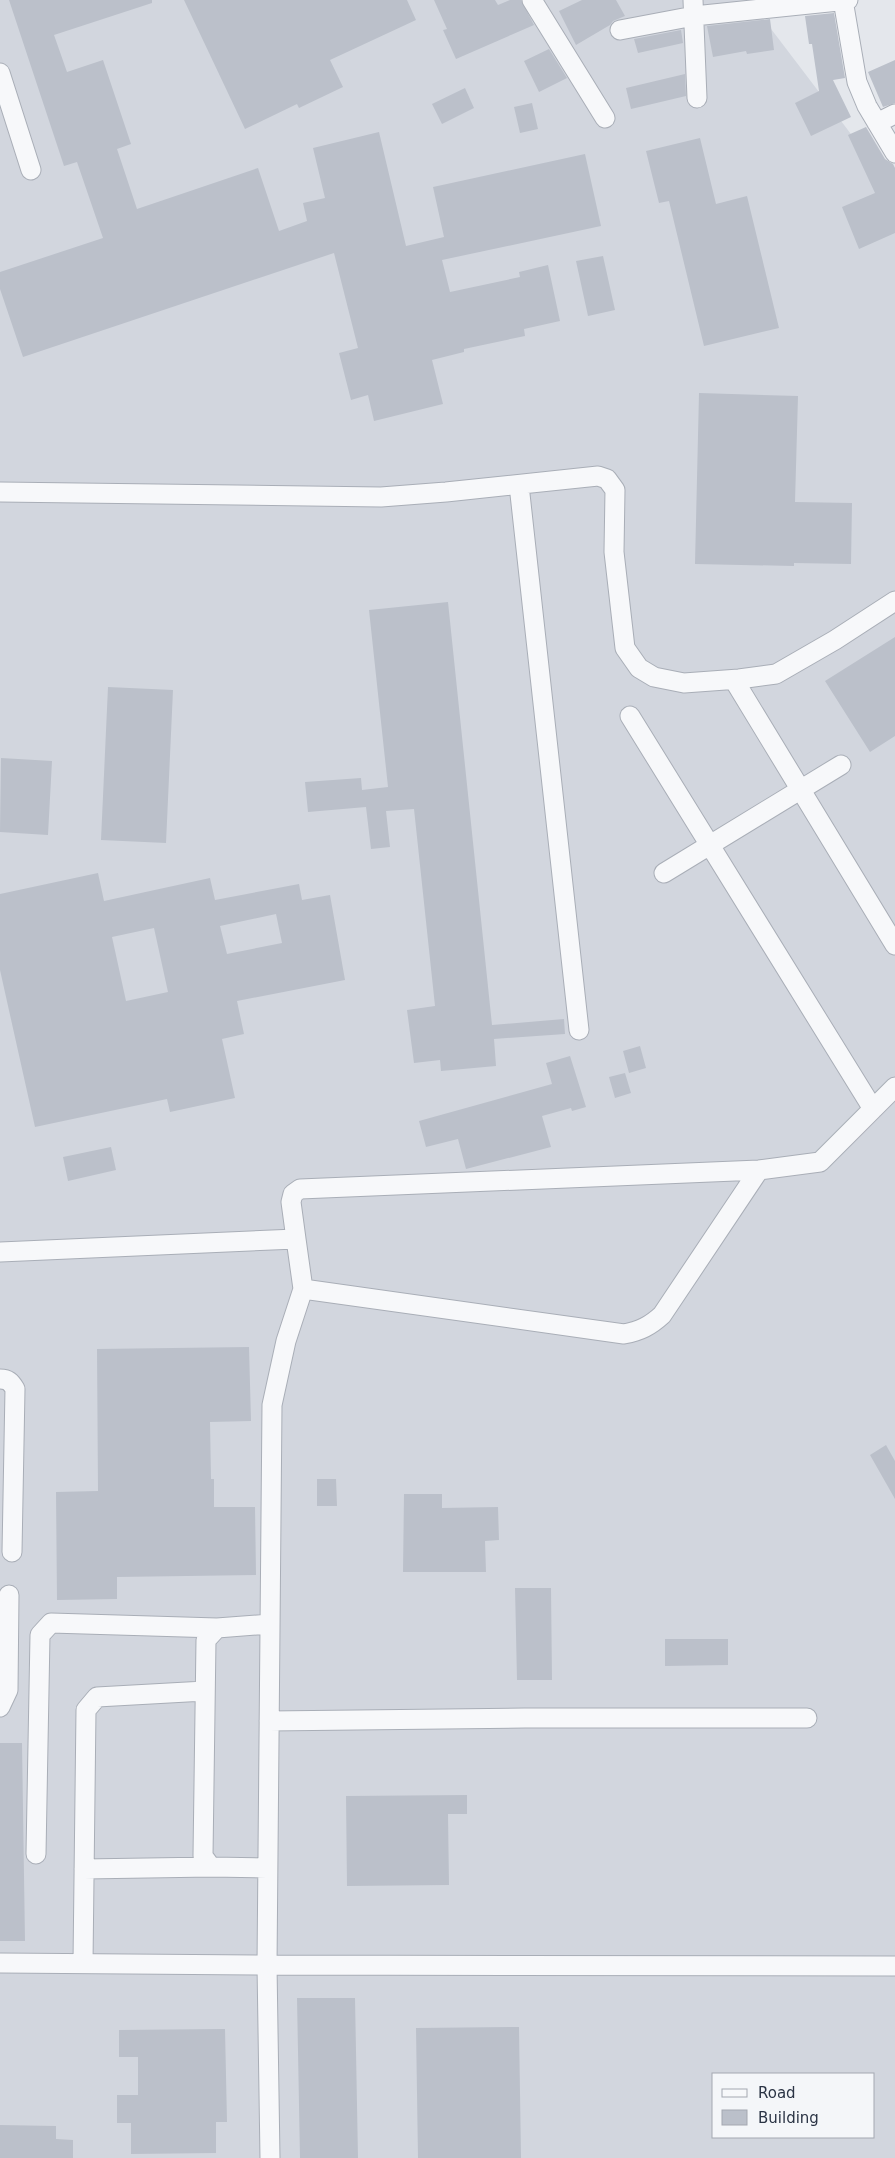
<svg xmlns="http://www.w3.org/2000/svg" width="895" height="2158" viewBox="0 0 895 2158" font-family="'DejaVu Sans',sans-serif">
	<style>
		.built { fill: #d2d6de; fill-rule: evenodd }
		.building { fill: #bbc0ca; fill-rule: evenodd }
		.lines { fill: none; stroke-linecap: round; stroke-linejoin: round }
		.minor-casing { stroke: #a9aeb7; stroke-width: 21 }
		.minor { stroke: #f7f8fa; stroke-width: 19 }
	</style>
	<rect width="100%" height="100%" fill="#e4e7ec"/>
	<path class="built" d="M 0,0 L 749,0 L 895,192 L 895,2158 L 0,2158 ZM 714,2074 L 874,2074 L 874,2137 L 714,2137 Z"/>
	<path class="building" d="M 9,0 L 152,0 L 152,3 L 54,35 L 67,72 L 103,60 L 131,144 L 117,149 L 137,209 L 258,168 L 279,231 L 307,221 L 303,203 L 325,198 L 313,148 L 379,132 L 406,246 L 444,237 L 433,187 L 585,154 L 601,226 L 442,260 L 450,292 L 520,277 L 519,272 L 548,265 L 560,321 L 524,329 L 525,336 L 464,349 L 464,352 L 432,360 L 443,404 L 374,421 L 368,395 L 351,400 L 339,353 L 358,348 L 334,253 L 23,357 L 0,289 L 0,272 L 103,238 L 77,162 L 64,166 Z
		M 184,0 L 407,0 L 416,20 L 330,60 L 343,87 L 299,108 L 297,104 L 245,129 Z
		M 434,0 L 495,0 L 498,5 L 510,0 L 521,0 L 534,25 L 456,59 L 443,30 L 447,29 Z
		M 582,0 L 616,0 L 625,16 L 613,21 L 610,25 L 576,45 L 559,11 Z
		M 834,13 L 845,78 L 833,80 L 851,117 L 811,136 L 795,103 L 819,91 L 812,44 L 809,44 L 805,16 Z
		M 770,19 L 774,50 L 747,54 L 746,51 L 713,57 L 707,26 Z
		M 681,30 L 683,43 L 638,53 L 634,39 Z
		M 549,49 L 567,78 L 539,92 L 524,61 Z
		M 895,60 L 895,103 L 883,107 L 868,72 Z
		M 685,74 L 686,96 L 631,109 L 626,88 Z
		M 465,88 L 474,108 L 442,124 L 432,104 Z
		M 532,103 L 538,129 L 520,133 L 514,107 Z
		M 866,127 L 885,159 L 893,164 L 895,168 L 895,233 L 859,249 L 842,207 L 875,193 L 848,135 Z
		M 700,138 L 716,204 L 747,196 L 779,328 L 704,346 L 669,201 L 659,203 L 646,151 Z
		M 603,256 L 615,310 L 588,316 L 576,261 Z
		M 699,393 L 798,396 L 795,502 L 852,503 L 851,564 L 794,563 L 794,566 L 695,564 Z
		M 448,602 L 492,1025 L 564,1019 L 565,1034 L 494,1039 L 496,1066 L 441,1071 L 440,1060 L 414,1063 L 407,1010 L 435,1006 L 414,809 L 386,811 L 390,847 L 371,849 L 366,807 L 308,812 L 305,782 L 361,778 L 362,790 L 388,787 L 369,610 Z
		M 895,637 L 895,736 L 870,752 L 825,681 Z
		M 108,687 L 173,690 L 166,843 L 101,840 Z
		M 1,758 L 52,761 L 48,835 L 0,832 Z
		M 98,873 L 104,901 L 210,878 L 215,900 L 299,884 L 302,900 L 330,895 L 345,980 L 237,1001 L 244,1034 L 222,1039 L 235,1098 L 170,1112 L 167,1099 L 35,1127 L 0,970 L 0,894 ZM 276,914 L 282,943 L 227,954 L 220,926 ZM 154,928 L 168,992 L 126,1001 L 112,937 Z
		M 640,1046 L 646,1068 L 629,1073 L 623,1051 Z
		M 570,1056 L 586,1107 L 572,1111 L 571,1108 L 542,1116 L 551,1147 L 466,1169 L 458,1139 L 426,1147 L 419,1121 L 552,1084 L 546,1063 Z
		M 625,1073 L 631,1093 L 615,1098 L 609,1077 Z
		M 111,1147 L 116,1170 L 68,1181 L 63,1157 Z
		M 249,1347 L 251,1421 L 210,1422 L 211,1479 L 214,1479 L 214,1507 L 255,1507 L 256,1575 L 117,1577 L 117,1599 L 57,1600 L 56,1492 L 98,1491 L 97,1349 Z
		M 886,1445 L 895,1461 L 895,1499 L 870,1455 Z
		M 317,1479 L 336,1479 L 337,1506 L 317,1506 Z
		M 404,1494 L 442,1494 L 442,1508 L 498,1507 L 499,1540 L 485,1541 L 486,1572 L 403,1572 Z
		M 515,1588 L 551,1588 L 552,1680 L 517,1680 Z
		M 665,1639 L 728,1639 L 728,1665 L 665,1666 Z
		M 0,1743 L 22,1743 L 25,1941 L 0,1941 Z
		M 467,1795 L 467,1814 L 448,1814 L 449,1885 L 347,1886 L 346,1796 Z
		M 297,1998 L 355,1998 L 358,2158 L 300,2158 Z
		M 519,2027 L 521,2158 L 418,2158 L 416,2028 Z
		M 225,2029 L 227,2122 L 216,2122 L 216,2153 L 131,2154 L 131,2123 L 117,2123 L 117,2095 L 138,2095 L 138,2057 L 119,2057 L 119,2030 Z
		M 0,2125 L 56,2126 L 56,2139 L 73,2140 L 73,2158 L 0,2158 Z"/>
	<g class="lines">
		<defs>
			<path id="minor" d="M 532,0 L 605,118
				M 693,0 L 697,98
				M 843,0 L 857,82 L 867,106 L 895,153
				M 620,30 L 694,16 L 848,0
				M 0,73 L 31,170
				M 877,123 L 895,114
				M 519,485 L 579,1030
				M 0,492 L 381,497 L 446,492 L 598,476 L 607,479 L 615,490 L 614,552 L 625,648 L 639,668 L 654,677 L 684,683 L 739,679 L 776,674 L 835,640 L 895,601
				M 734,680 L 895,945
				M 630,716 L 873,1109
				M 664,873 L 841,765
				M 0,1252 L 296,1239 L 291,1202 L 293,1194 L 300,1189 L 759,1170 L 820,1162 L 895,1087
				M 303,1289 L 624,1334 C 640,1331 650,1326 662,1315 L 759,1170
				M 0,1379 C 8,1379 11,1382 15,1389 L 12,1552
				M 0,1707 L 8,1690 L 9,1595
				M 269,1721 L 525,1718 L 807,1718
				M 36,1854 L 40,1635 L 51,1623 L 217,1628
				M 267,1868 L 211,1867 L 203,1856 L 206,1640 L 217,1628 L 270,1624
				M 84,1869 L 211,1867
				M 0,1963 L 267,1965 L 895,1966
				M 83,1963 L 86,1710 L 97,1697 L 205,1691
				M 270,2158 L 267,1965 L 272,1405 L 286,1341 L 303,1289 L 296,1239"/>
		</defs>
		<use href="#minor" class="minor-casing"/>
		<use href="#minor" class="minor"/>
	</g>
	<rect x="712" y="2073" width="162" height="65" fill="#f4f6f9" stroke="#a4a8b1"/>
	<rect x="722" y="2089" width="25" height="8" fill="#f7f8fa" stroke="#a4a8b1"/>
	<text x="758" y="2098" font-size="15" fill="#2b3445">Road</text>
	<rect x="722" y="2110" width="25" height="15" fill="#bbc0ca" stroke="#a4a8b1"/>
	<text x="758" y="2123" font-size="15" fill="#2b3445">Building</text>
</svg>
